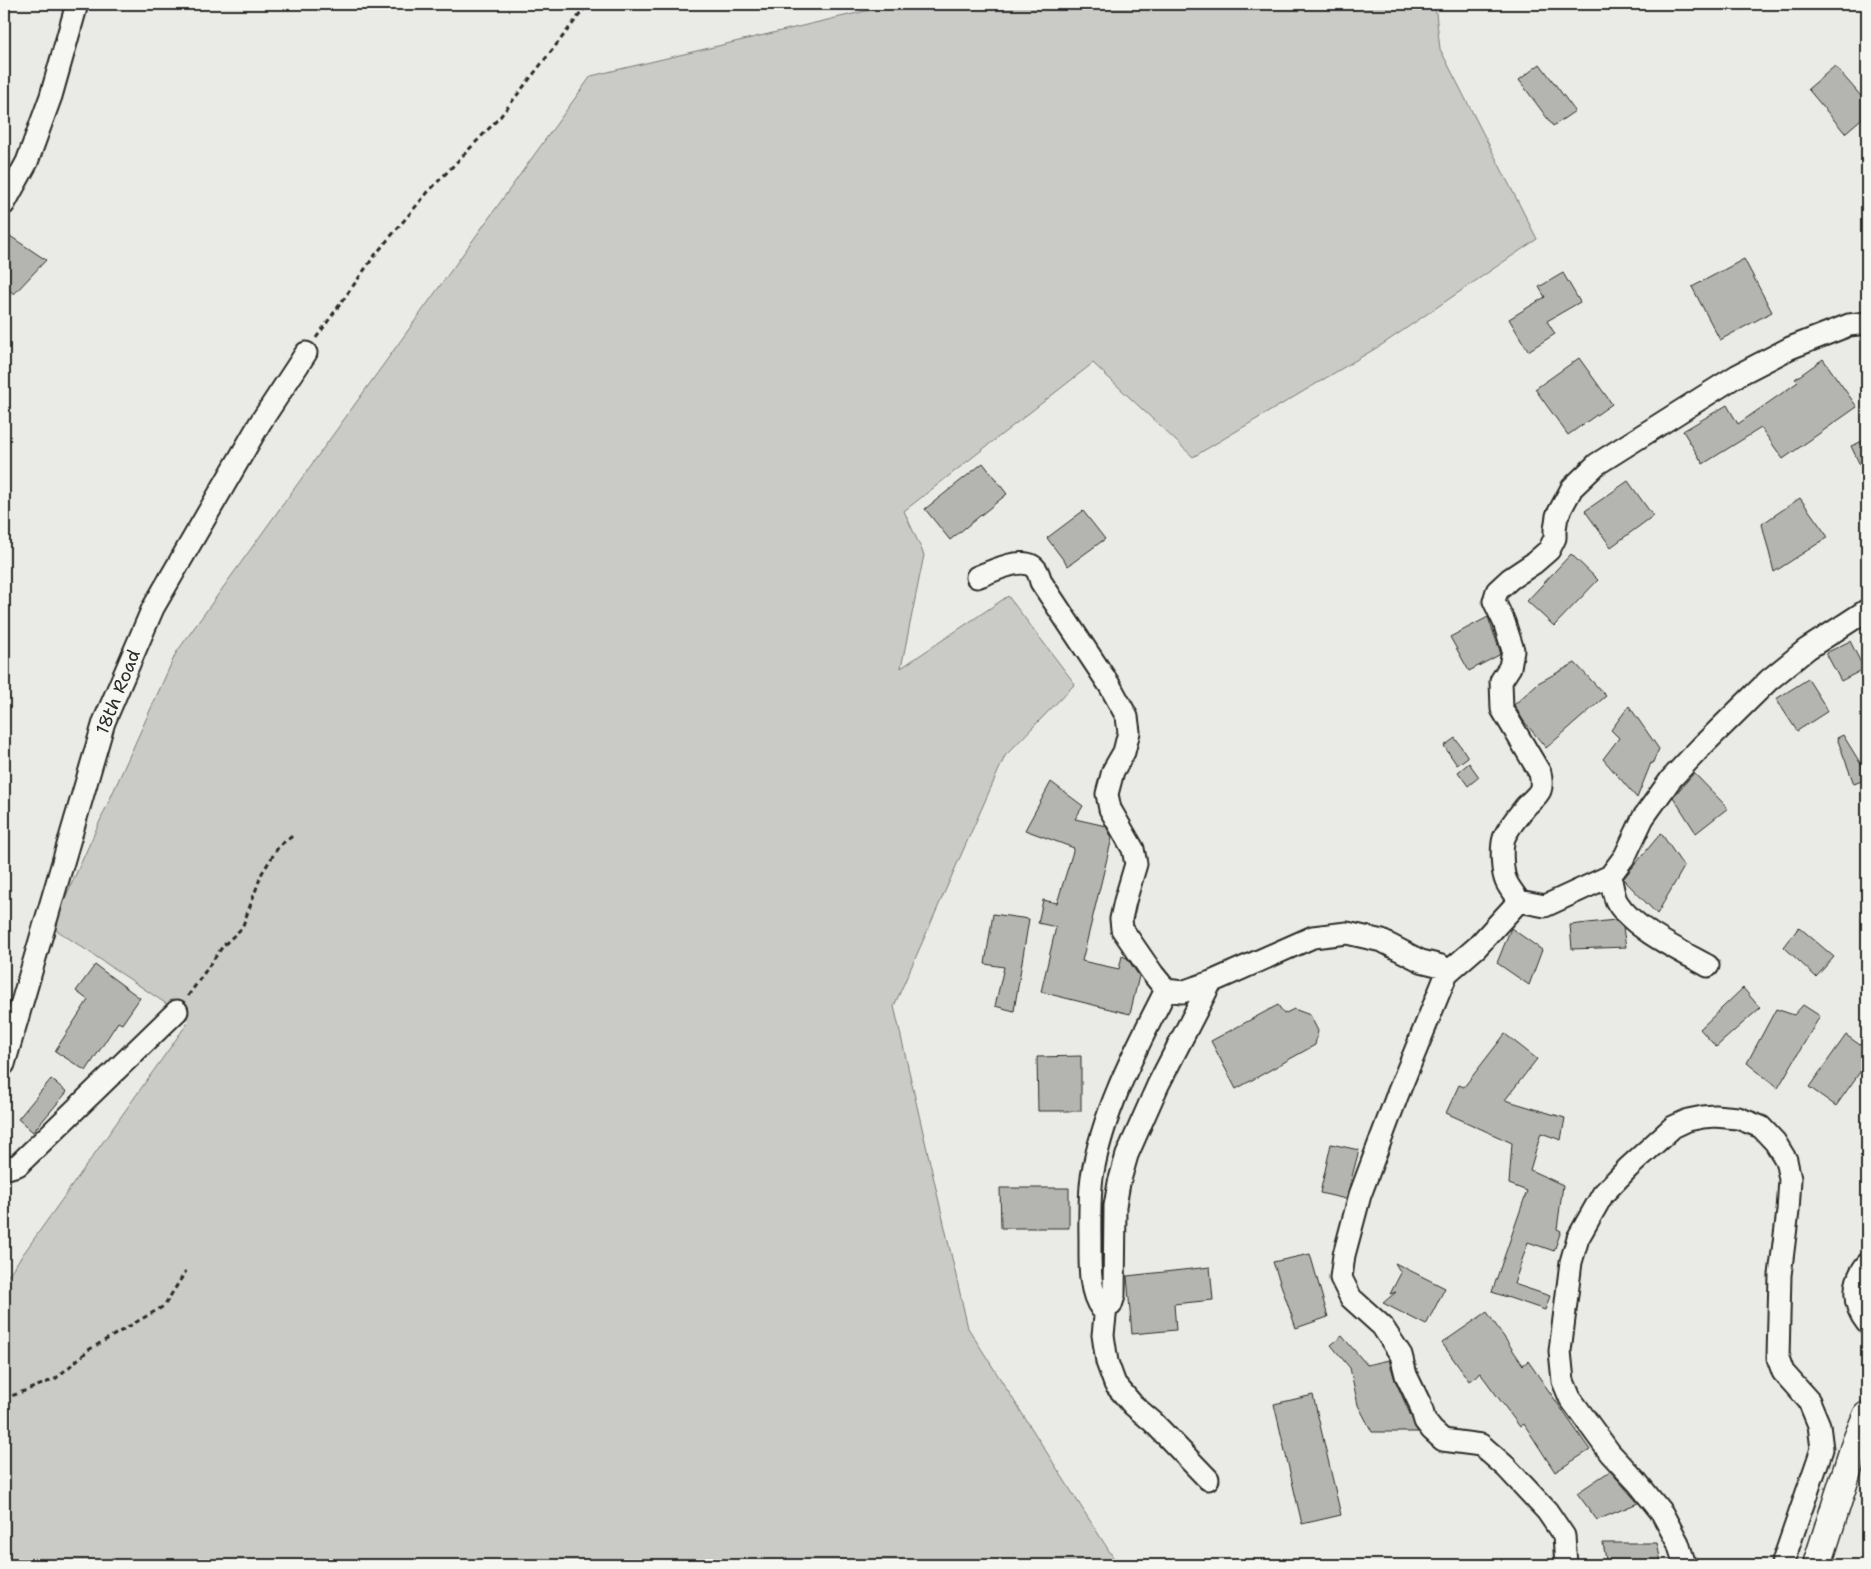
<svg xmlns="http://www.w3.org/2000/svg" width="1871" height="1569" viewBox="0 0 1871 1569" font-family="'Shantell Sans',sans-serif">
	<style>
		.green { fill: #cacac7; stroke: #7a7a79 }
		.building { fill: #b4b4b1; stroke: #2b2b2b }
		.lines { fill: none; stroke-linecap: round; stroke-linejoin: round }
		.minor-casing { stroke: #2b2b2b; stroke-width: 25 }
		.major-casing { stroke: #2b2b2b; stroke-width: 31 }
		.path { stroke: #2b2b2b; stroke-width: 3; stroke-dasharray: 5 4; stroke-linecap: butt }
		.minor { stroke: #f6f6f2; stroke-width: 21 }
		.major { stroke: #f6f6f2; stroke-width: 28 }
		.labels { text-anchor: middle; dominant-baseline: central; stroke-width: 4.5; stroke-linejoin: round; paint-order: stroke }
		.street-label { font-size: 18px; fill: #2b2b2b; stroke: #f6f6f2 }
	</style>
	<rect width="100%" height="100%" fill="#eaeae6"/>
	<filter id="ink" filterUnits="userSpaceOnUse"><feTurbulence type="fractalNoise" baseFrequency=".02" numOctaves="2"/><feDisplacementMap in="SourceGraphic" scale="10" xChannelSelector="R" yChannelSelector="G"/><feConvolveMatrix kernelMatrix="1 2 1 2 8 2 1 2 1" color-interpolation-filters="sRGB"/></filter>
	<g filter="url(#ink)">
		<path class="green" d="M 895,4 L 1435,4 L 1440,49 L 1537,239 L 1383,344 L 1193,457 L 1093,363 L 904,511 L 924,555 L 901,668 L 1008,596 L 1075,684 L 1005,756 L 894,1006 L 968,1328 L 1118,1565 L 4,1565 L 4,1281 L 189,1021 L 177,1011 L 52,927 L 176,653 L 591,76 Z"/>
		<path class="building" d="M 1540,64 L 1575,111 L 1553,126 L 1519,80 Z
			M 1835,66 L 1867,103 L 1867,114 L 1845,133 L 1808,89 Z
			M 4,232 L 46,260 L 14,294 L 4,286 Z
			M 1744,259 L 1772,312 L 1720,340 L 1692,287 Z
			M 1563,273 L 1580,302 L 1547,321 L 1555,334 L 1528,351 L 1509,319 L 1545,297 L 1539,287 Z
			M 1579,358 L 1612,404 L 1568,435 L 1535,389 Z
			M 1823,359 L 1857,407 L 1783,459 L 1761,428 L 1703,464 L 1683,431 L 1727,405 L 1738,424 L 1798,382 L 1795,379 Z
			M 1867,439 L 1867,480 L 1851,446 Z
			M 983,463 L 1007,494 L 950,540 L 925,509 Z
			M 1628,481 L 1653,516 L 1611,547 L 1585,511 Z
			M 1800,498 L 1828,537 L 1774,572 L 1762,524 Z
			M 1083,511 L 1105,539 L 1068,566 L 1047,538 Z
			M 1571,554 L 1598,580 L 1554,626 L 1527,601 Z
			M 1488,617 L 1500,651 L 1499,655 L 1469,671 L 1450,637 Z
			M 1850,641 L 1864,669 L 1841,681 L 1826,653 Z
			M 1575,663 L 1606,696 L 1546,748 L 1523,720 L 1514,705 L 1538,683 Z
			M 1808,679 L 1828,711 L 1797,731 L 1776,699 Z
			M 1629,706 L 1659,749 L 1652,764 L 1651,763 L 1637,798 L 1603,759 L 1619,738 L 1611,730 Z
			M 1843,735 L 1867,774 L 1867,779 L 1854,784 L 1837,738 Z
			M 1455,738 L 1468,757 L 1457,765 L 1444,746 Z
			M 1469,763 L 1479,777 L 1468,786 L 1458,772 Z
			M 1694,773 L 1728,808 L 1696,833 L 1673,797 Z
			M 1051,782 L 1083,806 L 1075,819 L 1106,826 L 1112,838 L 1082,961 L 1119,969 L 1122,956 L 1127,958 L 1139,976 L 1130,1014 L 1041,992 L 1056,927 L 1038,923 L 1043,900 L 1057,903 L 1074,848 L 1025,830 Z
			M 1661,833 L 1684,867 L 1657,914 L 1623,879 Z
			M 993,914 L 1029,919 L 1014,1011 L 995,1006 L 1004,967 L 985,964 Z
			M 1615,920 L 1623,928 L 1626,947 L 1572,949 L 1570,925 Z
			M 1799,927 L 1834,957 L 1816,977 L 1784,947 Z
			M 1511,928 L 1542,950 L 1529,985 L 1497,963 Z
			M 95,965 L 140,998 L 122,1024 L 118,1022 L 86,1071 L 55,1051 L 88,1000 L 76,991 Z
			M 1743,988 L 1760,1008 L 1716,1047 L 1700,1029 Z
			M 1278,1005 L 1284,1014 L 1294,1009 L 1310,1015 L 1318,1031 L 1315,1045 L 1236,1089 L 1211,1041 Z
			M 1803,1005 L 1820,1016 L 1778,1088 L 1747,1063 L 1776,1009 L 1794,1015 Z
			M 1505,1034 L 1537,1059 L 1505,1100 L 1565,1118 L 1561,1140 L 1541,1133 L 1530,1170 L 1563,1185 L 1557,1229 L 1561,1231 L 1554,1251 L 1528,1242 L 1514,1284 L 1550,1296 L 1545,1310 L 1492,1292 L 1527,1191 L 1509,1184 L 1512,1143 L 1446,1113 L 1459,1085 L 1464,1087 Z
			M 1846,1035 L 1867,1050 L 1867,1062 L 1836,1106 L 1809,1087 Z
			M 1081,1056 L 1081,1111 L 1038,1111 L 1037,1057 Z
			M 51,1079 L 67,1092 L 33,1132 L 18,1119 Z
			M 1331,1144 L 1359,1150 L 1346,1199 L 1320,1193 Z
			M 1000,1188 L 1069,1188 L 1069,1228 L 1001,1228 Z
			M 1310,1254 L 1328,1317 L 1296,1328 L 1273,1262 Z
			M 1395,1263 L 1445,1288 L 1426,1325 L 1383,1303 L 1396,1292 L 1390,1294 L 1401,1273 Z
			M 1210,1267 L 1213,1300 L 1174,1304 L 1176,1330 L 1132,1334 L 1127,1276 Z
			M 1487,1312 L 1523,1365 L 1528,1361 L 1590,1450 L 1555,1472 L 1524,1424 L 1520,1427 L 1480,1373 L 1469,1381 L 1442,1343 Z
			M 1342,1336 L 1367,1365 L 1389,1360 L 1395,1380 L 1418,1432 L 1372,1432 L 1358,1405 L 1350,1368 L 1331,1345 Z
			M 1313,1395 L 1341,1515 L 1302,1524 L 1274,1404 Z
			M 1610,1471 L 1638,1503 L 1597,1520 L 1577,1493 Z
			M 1603,1543 L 1657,1543 L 1661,1562 L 1624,1562 L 1624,1565 L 1607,1565 Z"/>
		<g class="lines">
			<defs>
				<path id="minor" d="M 4,204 L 27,162 L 51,96 L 77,4
					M 977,577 C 991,572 1027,553 1037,571 C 1039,574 1040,579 1041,582 L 1110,686 L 1127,717 L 1129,732 L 1124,752 L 1113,771 L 1107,794 L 1110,809 L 1133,849 L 1136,864 L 1125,901 L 1121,919 L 1122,929 L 1153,974 L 1166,990 L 1182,992 L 1211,982 L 1313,937 L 1347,933 L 1382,941 L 1421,961 L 1441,966 L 1447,973 L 1477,947 L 1519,901 L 1545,906 L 1610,876
					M 1519,901 C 1515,895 1509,888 1506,881 C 1502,872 1501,848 1504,838 C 1508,827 1519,815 1526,806 C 1539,793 1544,792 1540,773 L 1502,709 L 1501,681 L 1510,667 L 1513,650 L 1504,622 L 1494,601 L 1497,591 L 1510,579 L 1534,563 L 1549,550 L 1555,538 L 1555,529 L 1557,516 L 1572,488 L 1597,464 L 1738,375 L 1790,348 L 1849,325 L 1867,323
					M 1708,966 C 1681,951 1633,929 1617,902 C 1613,895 1612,883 1610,876 L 1625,856 L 1643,818 L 1671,779 L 1701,747 L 1769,680 L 1807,649 L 1867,610
					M 1447,973 L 1397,1096 L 1360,1195 L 1344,1255 L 1341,1278 L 1351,1298 L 1382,1326 L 1401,1355 L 1406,1375 L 1420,1404 L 1425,1421 L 1432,1430 L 1443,1440 L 1481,1445 L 1506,1467 L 1547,1511 L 1564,1536 L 1566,1565
					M 1166,990 C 1136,1049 1103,1110 1092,1177 C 1089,1199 1090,1223 1090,1245 C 1090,1265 1089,1292 1101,1308 L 1111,1305 L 1114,1296 L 1115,1206 L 1119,1183 L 1127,1155 L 1158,1085 L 1211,982
					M 4,1064 L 104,722 L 153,608 L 260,423 L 306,353
					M 4,1169 L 18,1165 L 177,1011
					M 1867,1264 C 1852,1282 1852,1304 1867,1323
					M 1106,1307 L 1103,1335 L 1107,1362 L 1115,1384 L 1133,1405 L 1153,1422 L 1208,1479
					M 1685,1565 L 1678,1543 L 1662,1513 L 1637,1482 L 1610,1453 L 1570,1398 L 1563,1381 L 1560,1351 L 1571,1262 L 1578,1238 L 1603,1194 L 1628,1168 L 1673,1127 L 1688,1120 L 1703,1117 L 1715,1116 L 1738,1118 L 1761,1127 L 1775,1142 L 1786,1160 L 1790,1179 L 1788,1211 L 1780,1275 L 1778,1358 L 1783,1372 L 1809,1401 L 1819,1425 L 1822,1449 L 1782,1565"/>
				<path id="major" d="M 1817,1565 L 1856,1443 L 1867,1416"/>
			</defs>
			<use href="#minor" class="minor-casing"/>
			<use href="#major" class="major-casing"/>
			<path class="path" d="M 316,338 L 375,255 L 428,192 L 500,117 L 588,4
				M 188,996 L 223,946 L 242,928 L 262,873 L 279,846 L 295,834
				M 4,1399 L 55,1379 L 90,1349 L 164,1306 L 186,1271"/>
			<use href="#minor" class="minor"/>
			<use href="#major" class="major"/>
		</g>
	</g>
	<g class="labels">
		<g class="street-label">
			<text transform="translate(118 692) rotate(-68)">18th Road</text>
		</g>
	</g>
	<rect width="1871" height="1569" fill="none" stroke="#f6f6f2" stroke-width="20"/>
	<rect x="10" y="10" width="1851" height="1549" fill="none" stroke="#2b2b2b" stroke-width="2" filter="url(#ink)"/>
</svg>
